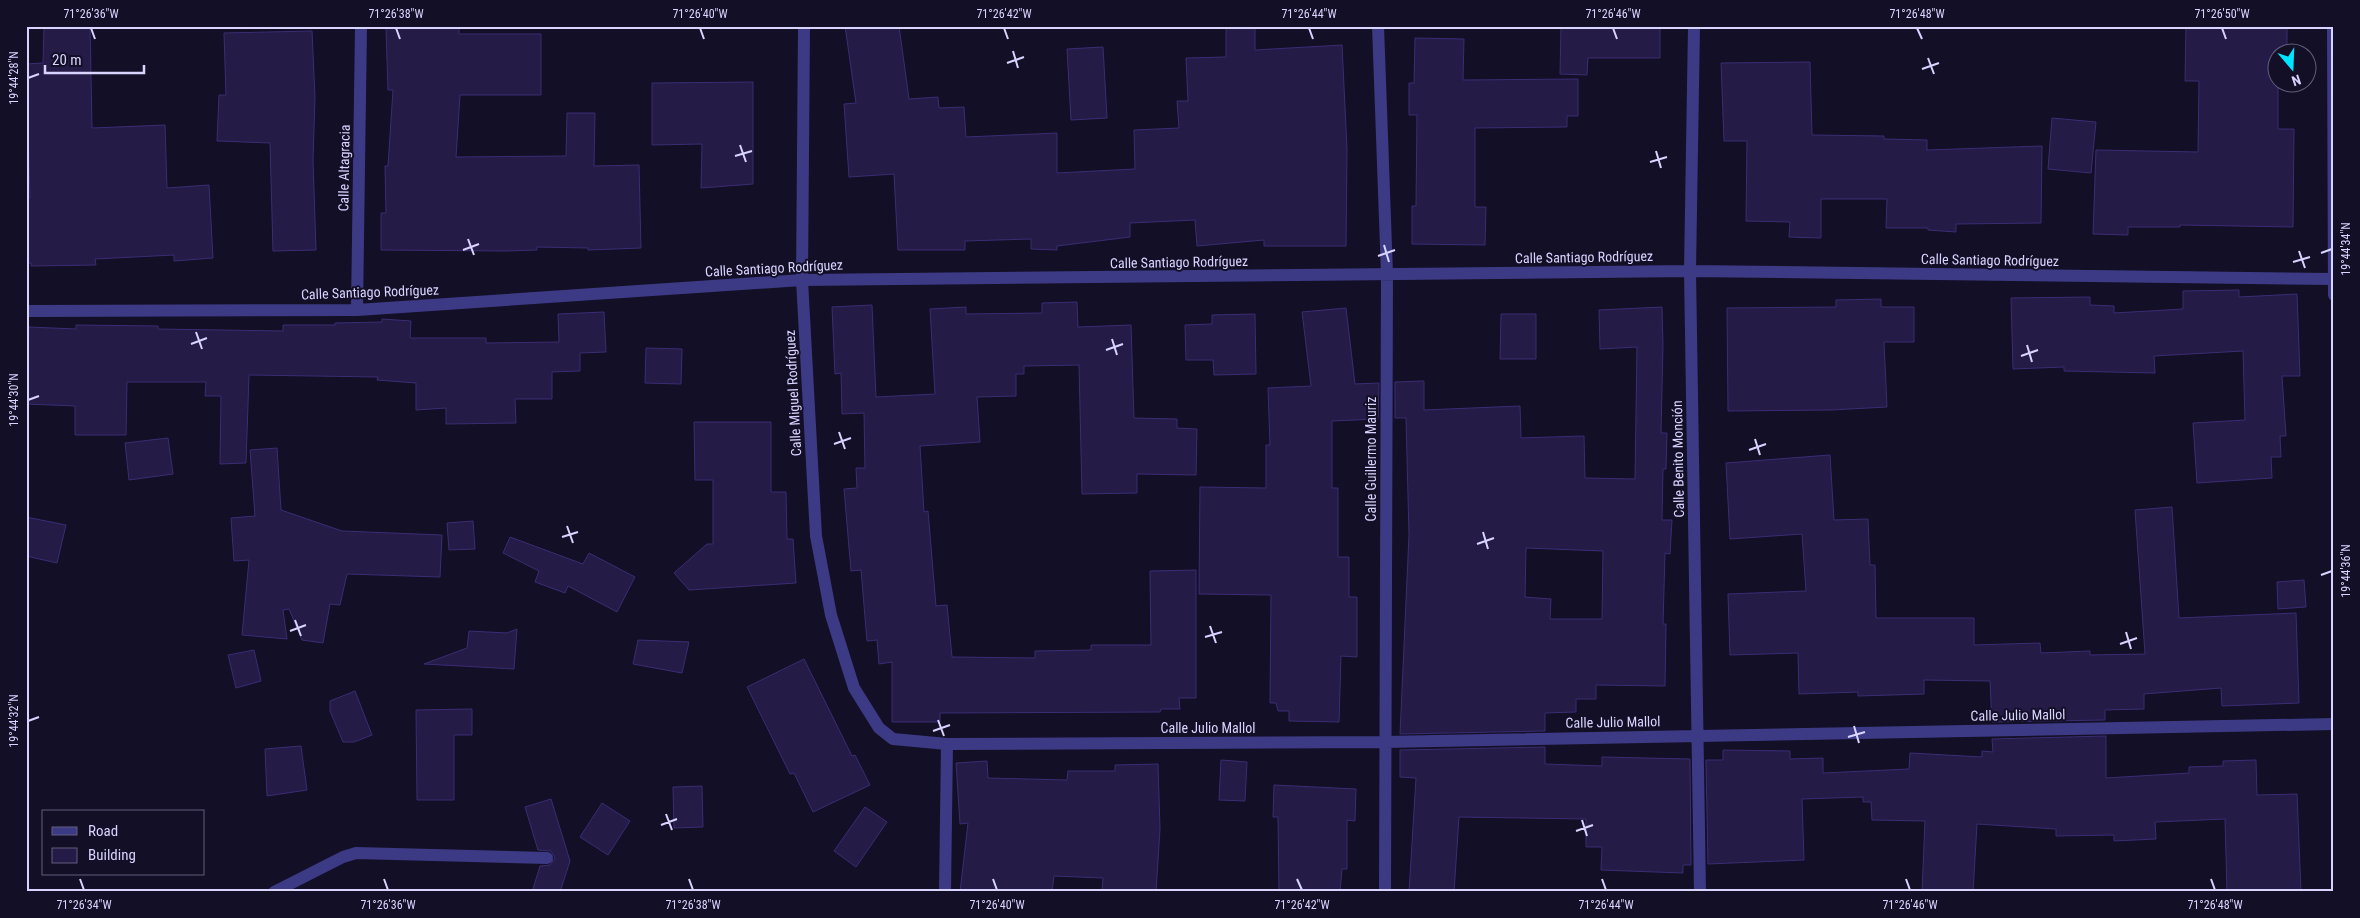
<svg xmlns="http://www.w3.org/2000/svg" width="2360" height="918" viewBox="0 0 2360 918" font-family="'Roboto Condensed',sans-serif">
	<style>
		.building { fill: #241b47; stroke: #3b2d73; fill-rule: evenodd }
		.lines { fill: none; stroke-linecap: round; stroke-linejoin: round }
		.minor { stroke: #3d3a85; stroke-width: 12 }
		.ticks { fill: none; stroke: #d9d4ff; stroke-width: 2 }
		.labels { text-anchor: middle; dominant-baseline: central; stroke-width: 4; stroke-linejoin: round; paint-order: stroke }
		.street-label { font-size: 14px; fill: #d9d4ff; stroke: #130f26 }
		.neatline { fill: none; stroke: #d9d4ff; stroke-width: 2 }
		.ticks-label { font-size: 12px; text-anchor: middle; fill: #d9d4ff }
	</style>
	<rect width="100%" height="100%" fill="#130f26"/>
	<path class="building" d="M 44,26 L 90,26 L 92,128 L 165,125 L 167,188 L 209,185 L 213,258 L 174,261 L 174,255 L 95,259 L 96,265 L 31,266 L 31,263 L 26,263 L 26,198 L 30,198 L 26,64 L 43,63 Z
		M 459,26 L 459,34 L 541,34 L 541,95 L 460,95 L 456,157 L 566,156 L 567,113 L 595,113 L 594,166 L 639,165 L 641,248 L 588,250 L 588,248 L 537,247 L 537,250 L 507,251 L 381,250 L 381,213 L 386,213 L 385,166 L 388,166 L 393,90 L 388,90 L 386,28 Z
		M 845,26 L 899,26 L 909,99 L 938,97 L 939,108 L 964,107 L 966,137 L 1057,133 L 1057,173 L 1135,169 L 1134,130 L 1179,128 L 1177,101 L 1188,101 L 1186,58 L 1226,57 L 1226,26 L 1255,26 L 1255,50 L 1342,45 L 1347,149 L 1346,246 L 1264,246 L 1264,240 L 1197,246 L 1195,220 L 1130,223 L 1130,237 L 1057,246 L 1057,250 L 1031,249 L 1031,239 L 965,241 L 965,250 L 898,250 L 894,174 L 849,177 L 844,104 L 856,103 Z
		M 1561,26 L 1660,26 L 1660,58 L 1588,58 L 1587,75 L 1560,74 Z
		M 2186,26 L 2287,26 L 2287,52 L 2278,52 L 2278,129 L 2294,129 L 2293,227 L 2180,225 L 2180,227 L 2128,227 L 2128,235 L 2093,234 L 2096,150 L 2198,152 L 2199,81 L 2185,81 Z
		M 312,31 L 315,97 L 313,160 L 316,250 L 273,251 L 270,143 L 217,141 L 219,95 L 226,95 L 224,33 Z
		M 1415,38 L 1464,39 L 1463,80 L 1578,79 L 1578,116 L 1567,116 L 1567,127 L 1475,128 L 1475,207 L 1486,207 L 1485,245 L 1412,244 L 1412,206 L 1416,206 L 1417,115 L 1409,115 L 1409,83 L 1414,83 Z
		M 1103,47 L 1107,118 L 1071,120 L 1067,49 Z
		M 1810,62 L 1812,135 L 1884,136 L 1884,139 L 1927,140 L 1927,150 L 2042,146 L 2041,223 L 1956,224 L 1956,232 L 1928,230 L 1928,228 L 1886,228 L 1887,199 L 1821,199 L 1821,238 L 1789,237 L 1790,222 L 1746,221 L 1747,141 L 1724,141 L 1721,63 Z
		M 753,82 L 753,184 L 701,188 L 702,144 L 652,145 L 652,83 Z
		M 2052,118 L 2096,122 L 2091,173 L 2048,169 Z
		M 2239,290 L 2239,297 L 2297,294 L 2300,376 L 2282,376 L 2286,436 L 2280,436 L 2281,457 L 2271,457 L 2272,478 L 2197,483 L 2193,423 L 2245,420 L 2243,351 L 2154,356 L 2155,373 L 2064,371 L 2064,367 L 2013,369 L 2011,298 L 2090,297 L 2090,305 L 2114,306 L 2114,313 L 2183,309 L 2183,291 Z
		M 1881,299 L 1881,307 L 1914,307 L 1914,342 L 1884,342 L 1887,407 L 1831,410 L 1728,411 L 1727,308 L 1836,307 L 1836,300 Z
		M 1077,302 L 1078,327 L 1131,325 L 1134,418 L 1177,419 L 1177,428 L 1197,429 L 1196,475 L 1137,474 L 1137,493 L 1082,494 L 1079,365 L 1024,366 L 1024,374 L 1016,374 L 1016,396 L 977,397 L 980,442 L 920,446 L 924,512 L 928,511 L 936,606 L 947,605 L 952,657 L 1035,658 L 1035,651 L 1091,650 L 1091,645 L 1151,645 L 1150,571 L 1196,570 L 1196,698 L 1179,698 L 1180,709 L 1161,709 L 1160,712 L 940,713 L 940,722 L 892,722 L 892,662 L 879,664 L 877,640 L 867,641 L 861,570 L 851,571 L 844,489 L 857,488 L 856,468 L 865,468 L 864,413 L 842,414 L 841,373 L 835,374 L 832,307 L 872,305 L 876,397 L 935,394 L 930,309 L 966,307 L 966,314 L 1042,313 L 1042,303 Z
		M 1662,307 L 1663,345 L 1661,433 L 1667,433 L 1666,469 L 1663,469 L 1662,520 L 1672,520 L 1670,554 L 1665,553 L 1663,624 L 1666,624 L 1665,686 L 1596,685 L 1596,699 L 1576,699 L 1576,712 L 1545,713 L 1545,731 L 1400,734 L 1409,535 L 1406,418 L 1395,418 L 1395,382 L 1424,381 L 1424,410 L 1520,406 L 1521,438 L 1584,436 L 1585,478 L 1635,479 L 1637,347 L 1600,349 L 1599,310 ZM 1526,548 L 1603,551 L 1602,619 L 1550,619 L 1551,599 L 1525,597 Z
		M 1346,308 L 1355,384 L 1379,383 L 1378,419 L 1332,421 L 1332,488 L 1338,488 L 1338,557 L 1349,557 L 1349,597 L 1357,597 L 1357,657 L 1341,656 L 1339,722 L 1289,721 L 1289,711 L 1278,711 L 1276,703 L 1270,703 L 1271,595 L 1199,594 L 1200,487 L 1266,488 L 1266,445 L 1270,445 L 1268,388 L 1311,386 L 1302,312 Z
		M 604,312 L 606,352 L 580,353 L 580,371 L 552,372 L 552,399 L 515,399 L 516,423 L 446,424 L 446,408 L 416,410 L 416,383 L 377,380 L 378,377 L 249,375 L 246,463 L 220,464 L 221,396 L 205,396 L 206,382 L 127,382 L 126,435 L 75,435 L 75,406 L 26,404 L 29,327 L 76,329 L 76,325 L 158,326 L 158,329 L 283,331 L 283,325 L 335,325 L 335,323 L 382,322 L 382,319 L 411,321 L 410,338 L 486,338 L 486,343 L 559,342 L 558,314 Z
		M 1255,314 L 1256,374 L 1214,375 L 1213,360 L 1186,360 L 1185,325 L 1212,324 L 1212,315 Z
		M 1501,314 L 1536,314 L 1536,359 L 1500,359 Z
		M 646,348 L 682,349 L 681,384 L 645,383 Z
		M 694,422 L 771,422 L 771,492 L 786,492 L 787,539 L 793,539 L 796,583 L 689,590 L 674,573 L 707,544 L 713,544 L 713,480 L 695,480 Z
		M 168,438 L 173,474 L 129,480 L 125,443 Z
		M 277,448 L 281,510 L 342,531 L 442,535 L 440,577 L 347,574 L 340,605 L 330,604 L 323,643 L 302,640 L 289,609 L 283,610 L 287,639 L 242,635 L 249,560 L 234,561 L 231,518 L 255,516 L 250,450 Z
		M 1830,455 L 1834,520 L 1868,519 L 1870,565 L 1875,565 L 1876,618 L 1974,618 L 1974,645 L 2040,643 L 2041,653 L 2090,651 L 2090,655 L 2145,654 L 2135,510 L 2172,507 L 2179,618 L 2296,613 L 2299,703 L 2222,706 L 2221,688 L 2144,694 L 2144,709 L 2105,710 L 2105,720 L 1992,722 L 1990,681 L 1924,680 L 1924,694 L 1858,696 L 1858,692 L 1799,694 L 1798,653 L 1730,655 L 1728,594 L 1806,591 L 1802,534 L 1730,539 L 1726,463 Z
		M 26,517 L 66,525 L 57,563 L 26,556 Z
		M 473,521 L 475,549 L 449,550 L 447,523 Z
		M 510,537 L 583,564 L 589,553 L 635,577 L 617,612 L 568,586 L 565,593 L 535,582 L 539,571 L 503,553 Z
		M 2304,580 L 2306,607 L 2278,609 L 2277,582 Z
		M 517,629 L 514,669 L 424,664 L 467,648 L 469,631 L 507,633 Z
		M 638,640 L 689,642 L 682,673 L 633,664 Z
		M 254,650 L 261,681 L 236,688 L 228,655 Z
		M 804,659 L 852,756 L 855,755 L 870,785 L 813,812 L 794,773 L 790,774 L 747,687 Z
		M 355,691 L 372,735 L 354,742 L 343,742 L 330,711 L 330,701 Z
		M 472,709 L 472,735 L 454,735 L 454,800 L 417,800 L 416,710 Z
		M 2106,736 L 2106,778 L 2189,773 L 2189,767 L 2223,766 L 2223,761 L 2256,760 L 2257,795 L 2297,794 L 2301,892 L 2227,892 L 2225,819 L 2155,822 L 2156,839 L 2114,841 L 2114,835 L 2056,836 L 2056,829 L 1977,824 L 1973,892 L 1922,892 L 1925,821 L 1872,820 L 1871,802 L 1863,802 L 1863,797 L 1802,799 L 1804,860 L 1708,864 L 1706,760 L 1723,760 L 1723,750 L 1790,751 L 1790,759 L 1823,758 L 1823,773 L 1909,769 L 1910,753 L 1982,757 L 1982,751 L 1993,752 L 1992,739 Z
		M 301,746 L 307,790 L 267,796 L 265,749 Z
		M 1545,747 L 1545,764 L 1602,766 L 1602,757 L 1690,759 L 1691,865 L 1683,865 L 1683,873 L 1601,870 L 1602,847 L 1586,847 L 1586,819 L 1459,817 L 1454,892 L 1409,892 L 1416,778 L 1400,777 L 1400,750 Z
		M 1221,760 L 1247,762 L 1245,801 L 1219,800 Z
		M 987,761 L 988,778 L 1067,780 L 1068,771 L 1115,771 L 1115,765 L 1158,764 L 1160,829 L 1156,892 L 1102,892 L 1103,878 L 1054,876 L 1052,892 L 960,892 L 968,823 L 960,824 L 956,763 Z
		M 1274,785 L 1356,789 L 1355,821 L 1347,820 L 1347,869 L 1342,869 L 1340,892 L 1279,892 L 1278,817 L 1273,817 Z
		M 702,786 L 703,827 L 674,828 L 673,787 Z
		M 551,799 L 570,861 L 560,892 L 532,892 L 540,866 L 550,865 L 555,858 L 551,851 L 538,850 L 525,807 Z
		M 602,803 L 630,821 L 608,855 L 580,837 Z
		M 865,807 L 887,822 L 856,867 L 834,851 Z"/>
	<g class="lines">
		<path class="minor" d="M 804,26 L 802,280 L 816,536 L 824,578 L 831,615 L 854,688 L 879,728 L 893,739 L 947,744 L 1385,742 L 2334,724
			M 1378,26 L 1387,274 L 1385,892
			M 1694,26 L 1690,271 L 1700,892
			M 2333,26 L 2334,295
			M 357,310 L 361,26
			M 26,311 L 357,310 L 802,280 L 1690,271 L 2334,279
			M 274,892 L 343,857 L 356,853 L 547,858
			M 945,892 L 947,744"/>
	</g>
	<path class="ticks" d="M 91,28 L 95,39M 396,28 L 400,39M 700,28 L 704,39M 1004,28 L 1008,39M 1309,28 L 1313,39M 1613,28 L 1617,39M 1917,28 L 1922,39M 2222,28 L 2226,39M 1013,51 L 1018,68M 1928,58 L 1934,74M 1007,63 L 1024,57M 1922,69 L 1939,63M 28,78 L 39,74M 740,145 L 746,162M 1656,151 L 1661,168M 735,156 L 752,151M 1650,162 L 1667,157M 468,239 L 474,255M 1384,245 L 1389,262M 463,250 L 479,244M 2299,251 L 2305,268M 2321,253 L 2332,249M 1378,256 L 1395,250M 2293,262 L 2310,257M 196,332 L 202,349M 1112,339 L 1117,355M 191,344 L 207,338M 2027,345 L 2032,362M 1106,350 L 1123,344M 2021,356 L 2038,350M 28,400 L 39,396M 839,432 L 845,449M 1755,439 L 1760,455M 834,444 L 851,438M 1749,450 L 1766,444M 567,526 L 573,543M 1483,532 L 1488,549M 562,537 L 578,532M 1477,544 L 1494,538M 2321,575 L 2332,571M 295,620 L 301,636M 1210,626 L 1216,643M 290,631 L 306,625M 2126,632 L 2131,649M 1205,637 L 1222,632M 2120,644 L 2137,638M 938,720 L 944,736M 28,721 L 39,717M 1854,726 L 1859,743M 933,731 L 950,725M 1848,737 L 1865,732M 666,814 L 672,830M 1582,820 L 1587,836M 661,825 L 677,819M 1576,831 L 1593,825M 80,879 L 84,890M 384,879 L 388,890M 689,879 L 693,890M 993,879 L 997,890M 1297,879 L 1302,890M 1602,879 L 1606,890M 1906,879 L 1910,890M 2211,879 L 2215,890"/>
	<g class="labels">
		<g class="street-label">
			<text transform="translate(344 168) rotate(-89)">Calle Altagracia</text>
			<text transform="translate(1584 257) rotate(-1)">Calle Santiago Rodríguez</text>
			<text transform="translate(1990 260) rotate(1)">Calle Santiago Rodríguez</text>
			<text transform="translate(1179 262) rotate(-1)">Calle Santiago Rodríguez</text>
			<text transform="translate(774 268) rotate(-3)">Calle Santiago Rodríguez</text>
			<text transform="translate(370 292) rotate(-2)">Calle Santiago Rodríguez</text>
			<text transform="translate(793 393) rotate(-93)">Calle Miguel Rodríguez</text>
			<text transform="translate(1371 459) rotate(-90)">Calle Guillermo Mauriz</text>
			<text transform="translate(1678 459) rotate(-91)">Calle Benito Monción</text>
			<text transform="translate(2018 715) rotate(-1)">Calle Julio Mallol</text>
			<text transform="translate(1613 722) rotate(-1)">Calle Julio Mallol</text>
			<text x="1208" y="728">Calle Julio Mallol</text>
		</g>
	</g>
	<rect width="2360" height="918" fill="none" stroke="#130f26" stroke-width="55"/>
	<rect x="42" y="810" width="162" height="65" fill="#130f26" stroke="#625e7d"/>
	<rect x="52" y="827" width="25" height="8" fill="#3d3a85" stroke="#625e7d"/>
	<text x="88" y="836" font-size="15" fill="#d9d4ff">Road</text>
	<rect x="52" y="848" width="25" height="15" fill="#241b47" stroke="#625e7d"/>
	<text x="88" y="860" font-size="15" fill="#d9d4ff">Building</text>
	<g transform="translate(2292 68) rotate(161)"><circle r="24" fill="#130f26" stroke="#625e7d"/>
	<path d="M0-4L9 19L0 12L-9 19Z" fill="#00e5ff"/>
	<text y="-8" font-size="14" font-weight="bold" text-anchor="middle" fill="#d9d4ff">N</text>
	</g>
	<path d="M45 65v8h99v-8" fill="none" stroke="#d9d4ff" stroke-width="2.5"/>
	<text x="52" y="65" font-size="15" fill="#d9d4ff" stroke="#130f26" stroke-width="4" paint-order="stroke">20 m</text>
	<rect x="28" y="28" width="2304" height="862" class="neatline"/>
	<g class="ticks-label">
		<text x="91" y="18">71°26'36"W</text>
		<text x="396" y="18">71°26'38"W</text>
		<text x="700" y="18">71°26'40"W</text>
		<text x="1004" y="18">71°26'42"W</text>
		<text x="1309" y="18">71°26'44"W</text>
		<text x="1613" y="18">71°26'46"W</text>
		<text x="1917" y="18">71°26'48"W</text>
		<text x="2222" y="18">71°26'50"W</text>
		<text transform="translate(14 78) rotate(-90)" y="4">19°44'28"N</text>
		<text transform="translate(2346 249) rotate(-90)" y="4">19°44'34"N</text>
		<text transform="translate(14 400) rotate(-90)" y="4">19°44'30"N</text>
		<text transform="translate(2346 571) rotate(-90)" y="4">19°44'36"N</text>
		<text transform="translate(14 721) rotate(-90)" y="4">19°44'32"N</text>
		<text x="84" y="909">71°26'34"W</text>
		<text x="388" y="909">71°26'36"W</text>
		<text x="693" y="909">71°26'38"W</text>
		<text x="997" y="909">71°26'40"W</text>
		<text x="1302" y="909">71°26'42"W</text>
		<text x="1606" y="909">71°26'44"W</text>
		<text x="1910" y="909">71°26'46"W</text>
		<text x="2215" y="909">71°26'48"W</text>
	</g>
</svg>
